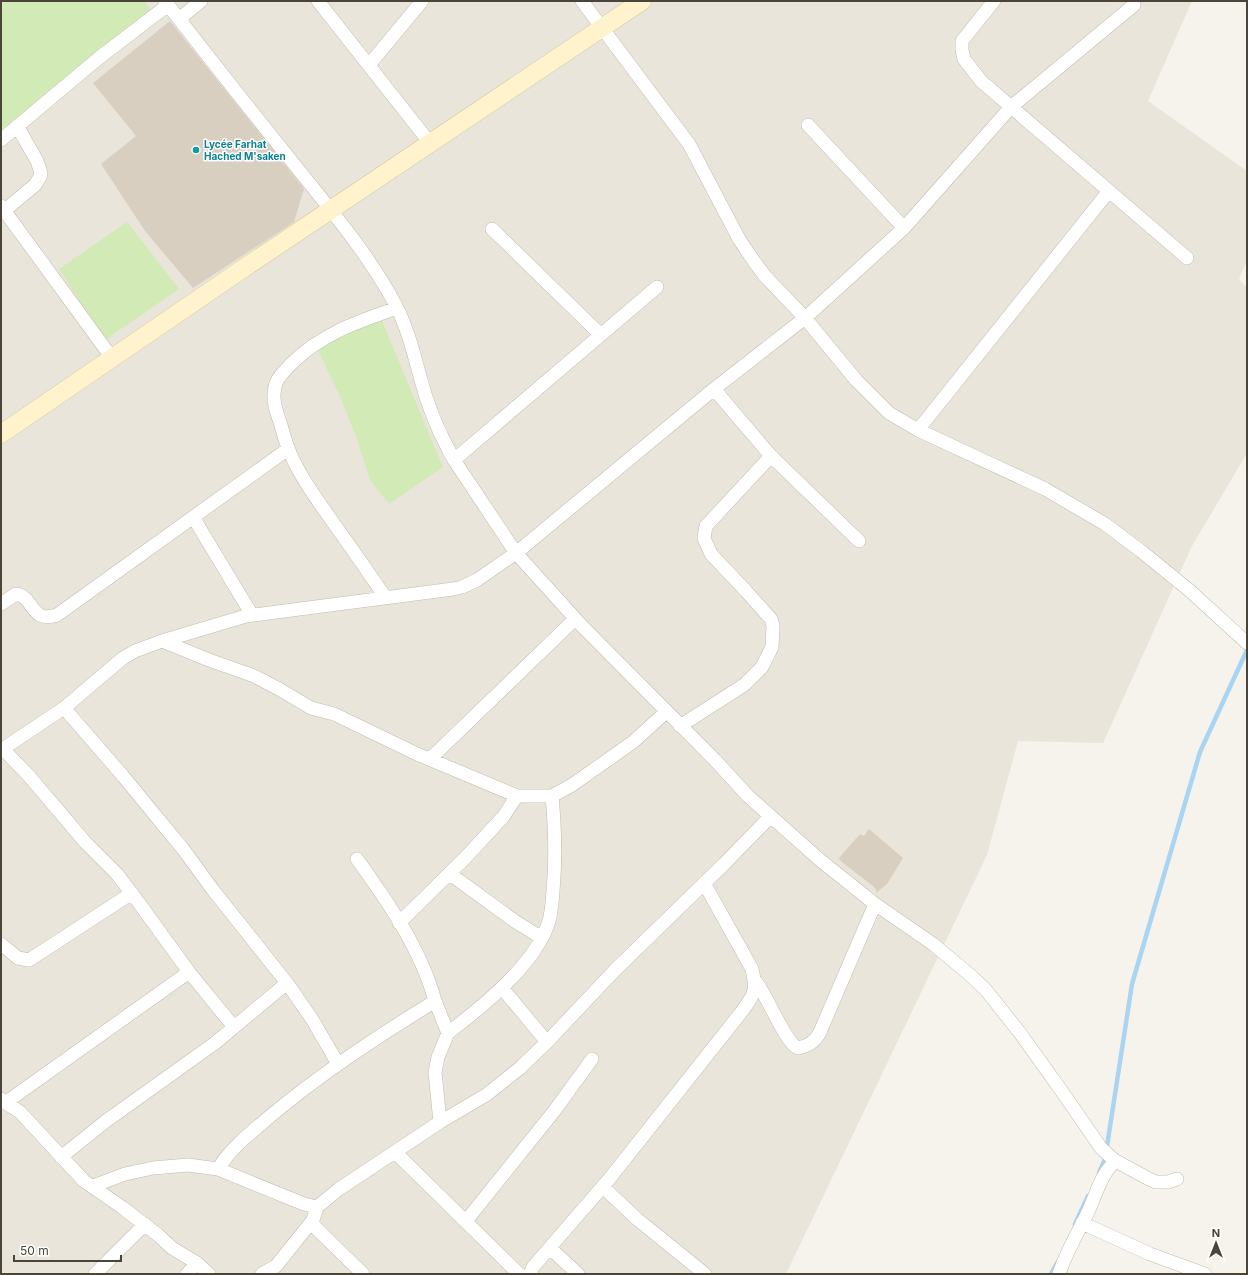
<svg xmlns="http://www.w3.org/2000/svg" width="1248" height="1275" viewBox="0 0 1248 1275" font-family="Inter,sans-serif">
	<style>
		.residential { fill: #eae5da }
		.green { fill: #d2eab5 }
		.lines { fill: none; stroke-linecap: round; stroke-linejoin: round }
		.stream { stroke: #a9d4f2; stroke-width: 4.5 }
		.building { fill: #d8cfc1 }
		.minor-casing { stroke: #c2bbae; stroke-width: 14 }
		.secondary-casing { stroke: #d6c79b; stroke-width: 19 }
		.minor { stroke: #fff; stroke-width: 13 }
		.secondary { stroke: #fff3cd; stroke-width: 18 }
		.culture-dot { fill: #0f9aa8; stroke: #fff; stroke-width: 1.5 }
		.labels { text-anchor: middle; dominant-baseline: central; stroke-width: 3; stroke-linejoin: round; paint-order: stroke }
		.culture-label { font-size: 10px; font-weight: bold; fill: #0d838f; stroke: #fff; text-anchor: start }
	</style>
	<rect width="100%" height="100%" fill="#f6f3ec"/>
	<path class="residential" d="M 1,1 L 1192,1 L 1148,101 L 1247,171 L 1247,260 L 1239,279 L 1247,288 L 1247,453 L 1192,546 L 1103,743 L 1018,741 L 987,855 L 786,1274 L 1,1274 Z"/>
	<path class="green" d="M 1,1 L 144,1 L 152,11 L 1,136 Z
		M 127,222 L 179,289 L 105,340 L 59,269 Z
		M 382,321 L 443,467 L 389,504 L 370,480 L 357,439 L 341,399 L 318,350 L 353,329 Z"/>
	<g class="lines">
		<path class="stream" d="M 1099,1173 L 1105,1159 L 1132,984 L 1200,752 L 1247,650
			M 1075,1224 L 1088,1196
			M 1051,1274 L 1057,1263"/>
	</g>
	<path class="building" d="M 170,21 L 304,189 L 294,222 L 193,288 L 145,231 L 101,164 L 136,136 L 93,83 Z
		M 869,829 L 903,858 L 887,884 L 877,892 L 874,887 L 838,859 L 860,834 L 864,836 Z"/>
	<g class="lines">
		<defs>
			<path id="minor" d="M 165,1 C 210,59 256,117 302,174 C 335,215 369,256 394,302 C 410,331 416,365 426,397 C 433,419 443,440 454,460 L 516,553 L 582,626 L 715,760 L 748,796 L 820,860 L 875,904 L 933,944 L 970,975 L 985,989 L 1020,1033 L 1063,1093 L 1101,1148 L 1114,1160 L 1149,1179 L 1156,1182 L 1168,1182 L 1177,1179
				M 318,1 L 430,143
				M 582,1 L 689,144 L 739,239 L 753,260 L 765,276 L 805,318 L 856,380 L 889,413 L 918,430 L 1045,489 L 1105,524 L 1141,551 L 1189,590 L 1247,643
				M 994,1 L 962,41 L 962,50 L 964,59 L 981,81 L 1187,258
				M 179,19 L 201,1
				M 369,65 L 422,1
				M 808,125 L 904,228
				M 1,140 L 100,57 L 168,5
				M 1,206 L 112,358
				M 5,210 L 35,185 L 40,177 L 41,173 L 37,161 L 17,126
				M 492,229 L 601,335
				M 714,389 L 771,456 L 859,541
				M 918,430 L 1109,191
				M 454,460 L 657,287
				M 193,517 L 252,615
				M 386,598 C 368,572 350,546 332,521 C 316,498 298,474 288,448 C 285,440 283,433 281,425 C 276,411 271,398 276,383 C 279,376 285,370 291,364 C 321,334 357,322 397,308
				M 1,604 L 16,594 C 35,597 30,624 57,615 L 288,449
				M 162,641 L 209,660 L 254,676 L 279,689 L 311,708 L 334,714 L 417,754 L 517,796
				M 64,708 L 123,776 L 155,815 L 183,849 L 213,890 L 287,983 L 312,1019 L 338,1064
				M 680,726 L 744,685 L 762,667 L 772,647 L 773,626 L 771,619 L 746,591 L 711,554 L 704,538 L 706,526 L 771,456
				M 3,749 L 29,776 L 85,842 L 117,874 L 139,903 L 189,972
				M 1,750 L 64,708 L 123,658 L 135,651 L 162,641 L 246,616 L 453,589 L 462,587 L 477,580 L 516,553 L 714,389 L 805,318 L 904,228 L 1011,107 L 1134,5
				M 430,759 L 575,619
				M 357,859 C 388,902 421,949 435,1001
				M 450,874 L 516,922 L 542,938
				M 399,923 L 466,857 L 503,817 L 517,796 L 552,796 L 572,785 L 633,742 L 666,712
				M 1,944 L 18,958 L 29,960 L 132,893
				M 754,979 C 767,994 785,1043 798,1048 C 808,1046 815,1042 820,1032 L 875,904
				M 502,988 L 547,1042
				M 448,1033 C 483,1006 536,964 549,921 C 552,911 552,901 553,891 C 556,859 555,828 552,796
				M 1,1099 C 6,1105 14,1107 20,1112 L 84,1181 L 123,1208 L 158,1235 L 172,1248 L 197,1263 L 209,1274
				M 5,1103 L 189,972 L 234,1027
				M 395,1152 L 519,1274
				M 61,1157 L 106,1121 L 215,1043 L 287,983
				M 218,1169 C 230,1149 250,1133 268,1118 C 320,1074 377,1037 435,1001 L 448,1033 L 438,1057 L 435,1072 L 440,1122
				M 93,1186 L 125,1174 L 153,1168 L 188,1165 L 218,1169 L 304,1204 L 317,1207
				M 603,1187 L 637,1219 L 705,1274
				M 466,1221 L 555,1110 L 592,1059
				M 311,1223 L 363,1274
				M 1082,1223 L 1150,1254 L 1205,1274
				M 550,1248 L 578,1274
				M 95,1274 L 145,1224
				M 187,1274 L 197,1263
				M 262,1274 L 276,1266 L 313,1220 L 317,1207 L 339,1189 L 440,1122 L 486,1095 L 520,1068 L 547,1042 L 615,970 L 725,863 L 770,817
				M 530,1274 L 533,1267 L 610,1178 L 743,1010 C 755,993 757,991 752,969 L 704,883
				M 1059,1274 C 1066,1252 1078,1233 1088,1212 C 1096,1195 1101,1173 1116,1161"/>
			<path id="secondary" d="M 1,434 L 238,272 L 642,1"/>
		</defs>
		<use href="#minor" class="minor-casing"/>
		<use href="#secondary" class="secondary-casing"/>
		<use href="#minor" class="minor"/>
		<use href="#secondary" class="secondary"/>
	</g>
	<circle class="culture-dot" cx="196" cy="150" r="4"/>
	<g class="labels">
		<g class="culture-label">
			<text x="204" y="144">Lycée Farhat<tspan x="204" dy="12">Hached M'saken</tspan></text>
		</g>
	</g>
	<rect width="1248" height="1275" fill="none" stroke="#4b4439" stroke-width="4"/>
	<g transform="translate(1216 1243)" stroke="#ffffff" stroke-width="3" paint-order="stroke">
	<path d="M0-3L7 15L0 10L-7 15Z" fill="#4b4439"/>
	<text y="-6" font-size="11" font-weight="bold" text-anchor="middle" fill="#4b4439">N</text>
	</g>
	<path d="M14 1255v6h107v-6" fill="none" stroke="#4b4439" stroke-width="2"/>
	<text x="20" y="1255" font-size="12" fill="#4b4439" stroke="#ffffff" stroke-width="3" paint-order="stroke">50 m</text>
</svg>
